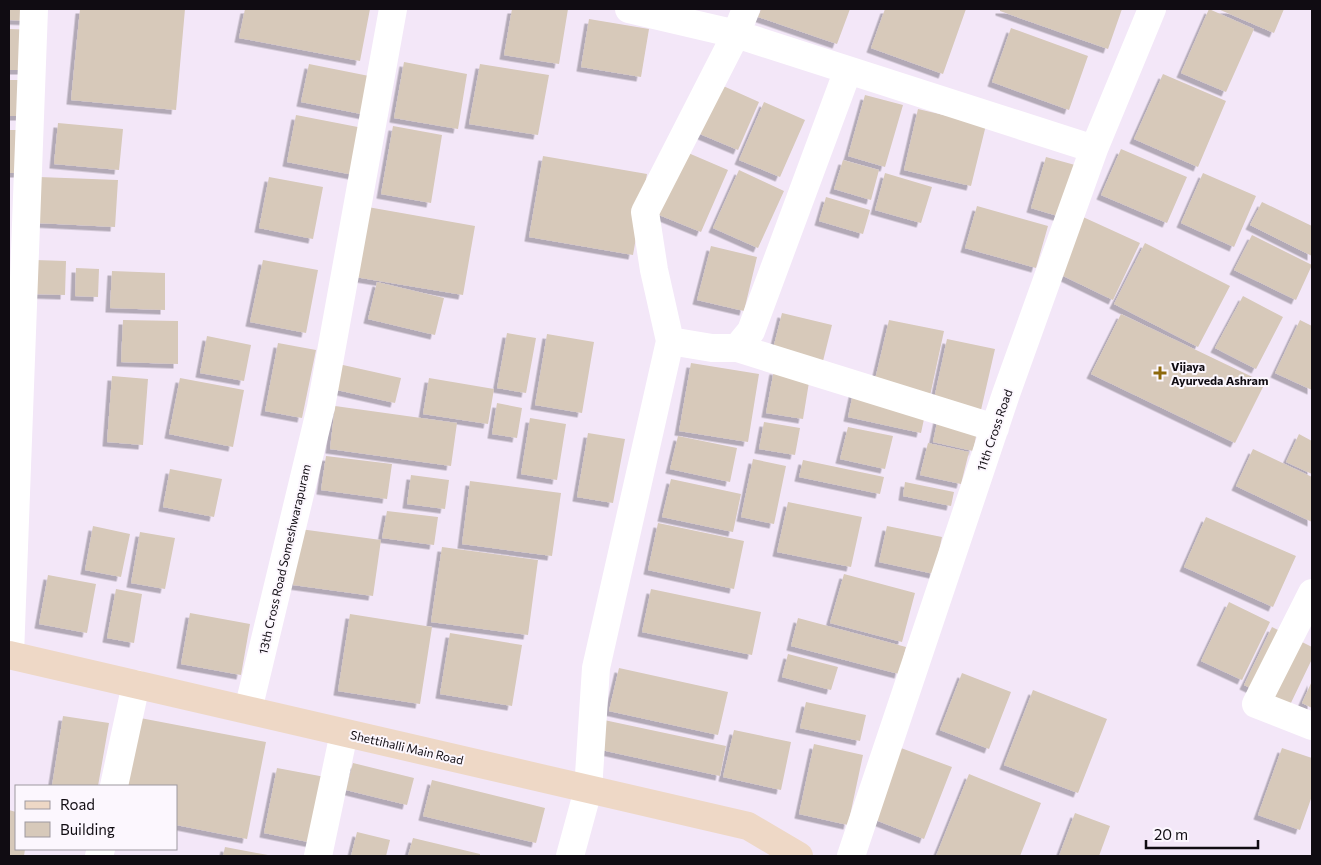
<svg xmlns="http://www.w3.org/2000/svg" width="1321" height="865" viewBox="0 0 1321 865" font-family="Commissioner,sans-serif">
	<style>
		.building { fill: #d7c9ba; filter: url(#shadow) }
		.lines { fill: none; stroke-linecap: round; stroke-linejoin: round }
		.street { stroke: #fff; stroke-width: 28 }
		.secondary { stroke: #eed8c6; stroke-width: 28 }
		.poi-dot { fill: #8d690c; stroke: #fcf7fe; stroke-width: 2 }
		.labels { text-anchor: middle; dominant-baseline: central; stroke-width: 4; stroke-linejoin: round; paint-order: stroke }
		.poi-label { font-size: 12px; font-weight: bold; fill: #100c12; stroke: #fcf7fe; text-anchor: start }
		.street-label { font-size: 12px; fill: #100c12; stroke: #fcf7fe }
	</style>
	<defs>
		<filter id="shadow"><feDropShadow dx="-4.5" dy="4.5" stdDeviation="0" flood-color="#0004"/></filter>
	</defs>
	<rect width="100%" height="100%" fill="#f3e7f8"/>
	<path class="building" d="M 9,9 L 35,9 L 35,21 L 9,20 Z
		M 80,9 L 185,9 L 176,110 L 71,100 Z
		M 245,9 L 370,9 L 360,61 L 239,38 Z
		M 512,9 L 568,9 L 559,64 L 504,55 Z
		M 761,9 L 850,9 L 837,44 L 758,17 Z
		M 885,9 L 966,9 L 943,74 L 871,48 Z
		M 1000,9 L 1122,9 L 1108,49 L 1000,11 Z
		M 1209,9 L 1254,29 L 1226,92 L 1181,73 Z
		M 1218,9 L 1284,9 L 1274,33 Z
		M 589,19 L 649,29 L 641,77 L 581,67 Z
		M 1011,28 L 1088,56 L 1069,110 L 992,82 Z
		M 9,29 L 38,30 L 36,70 L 9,70 Z
		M 404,62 L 467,74 L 458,129 L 394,118 Z
		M 309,64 L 384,79 L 376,117 L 301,102 Z
		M 480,64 L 549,75 L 538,135 L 469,124 Z
		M 1163,74 L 1226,101 L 1198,167 L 1134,139 Z
		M 9,80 L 27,80 L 27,116 L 9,116 Z
		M 721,85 L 759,102 L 738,150 L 700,134 Z
		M 865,95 L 903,105 L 885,167 L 848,156 Z
		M 764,102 L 805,120 L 780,177 L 739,160 Z
		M 918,109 L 986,125 L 971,186 L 904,170 Z
		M 296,115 L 368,129 L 359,176 L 287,162 Z
		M 58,123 L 123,129 L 119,170 L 54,164 Z
		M 393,126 L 442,135 L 431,203 L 381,194 Z
		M 9,130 L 35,130 L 33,173 L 9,173 Z
		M 1121,149 L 1187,177 L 1167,223 L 1101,195 Z
		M 686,152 L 728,170 L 701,232 L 659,215 Z
		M 543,156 L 647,174 L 633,255 L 529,237 Z
		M 1046,157 L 1075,165 L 1061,217 L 1031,208 Z
		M 843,160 L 879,170 L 871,200 L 834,189 Z
		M 739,170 L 784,191 L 758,248 L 713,228 Z
		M 885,173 L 932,187 L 921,223 L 875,210 Z
		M 1203,173 L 1256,196 L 1234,247 L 1181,223 Z
		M 39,177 L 118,180 L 115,227 L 37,223 Z
		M 269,177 L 323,187 L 313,239 L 259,228 Z
		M 826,197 L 870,210 L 863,234 L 819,221 Z
		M 1262,202 L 1312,226 L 1312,256 L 1250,225 Z
		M 362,206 L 475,226 L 463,295 L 349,276 Z
		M 977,206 L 1048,226 L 1036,268 L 965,248 Z
		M 1083,217 L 1140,243 L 1113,300 L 1057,273 Z
		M 1252,235 L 1312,265 L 1296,300 L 1234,270 Z
		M 1145,243 L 1230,286 L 1198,347 L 1114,304 Z
		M 711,246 L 757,257 L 744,311 L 697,300 Z
		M 35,260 L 66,261 L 65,295 L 34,294 Z
		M 263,260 L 318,270 L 306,333 L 250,322 Z
		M 76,268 L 99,269 L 98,297 L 75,296 Z
		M 112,271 L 165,273 L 165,310 L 110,308 Z
		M 377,282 L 444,298 L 435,335 L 368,319 Z
		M 1243,296 L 1283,317 L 1256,369 L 1215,348 Z
		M 782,313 L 832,325 L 821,369 L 771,357 Z
		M 1121,314 L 1265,383 L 1235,443 L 1091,374 Z
		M 123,320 L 178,321 L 178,364 L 121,362 Z
		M 889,320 L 944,331 L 930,396 L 874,384 Z
		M 1300,320 L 1312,326 L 1312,390 L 1275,373 Z
		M 507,333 L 536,338 L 526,393 L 497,388 Z
		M 547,334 L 594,342 L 582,413 L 535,405 Z
		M 207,336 L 251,345 L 244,381 L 200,373 Z
		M 947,339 L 995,349 L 981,410 L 934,399 Z
		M 278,343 L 316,350 L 302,418 L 265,411 Z
		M 334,363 L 401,378 L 395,403 L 328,388 Z
		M 691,363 L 759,374 L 748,442 L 679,431 Z
		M 774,370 L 810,376 L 803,419 L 766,413 Z
		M 112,376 L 148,379 L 143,445 L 107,442 Z
		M 180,378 L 244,390 L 233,447 L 169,434 Z
		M 429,378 L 494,389 L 488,424 L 423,414 Z
		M 854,389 L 927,405 L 921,433 L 848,417 Z
		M 497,403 L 522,408 L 517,438 L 492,434 Z
		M 335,406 L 457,423 L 451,466 L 330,449 Z
		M 940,408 L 980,417 L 973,451 L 933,442 Z
		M 530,418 L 566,424 L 557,480 L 521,474 Z
		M 764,422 L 800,428 L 795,455 L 759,449 Z
		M 848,427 L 893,436 L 885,469 L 840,459 Z
		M 588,433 L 625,439 L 613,503 L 577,497 Z
		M 1299,434 L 1312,441 L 1312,474 L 1286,462 Z
		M 678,436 L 737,448 L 730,482 L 670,469 Z
		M 928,443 L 969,452 L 961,484 L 920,475 Z
		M 1253,449 L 1312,477 L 1312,522 L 1236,486 Z
		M 326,456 L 392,464 L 387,499 L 321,490 Z
		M 753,459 L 786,466 L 774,524 L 741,517 Z
		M 803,460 L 884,477 L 880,494 L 799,477 Z
		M 170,469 L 222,479 L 214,517 L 163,507 Z
		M 411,475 L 449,480 L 445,509 L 407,504 Z
		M 671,479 L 741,494 L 733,532 L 662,517 Z
		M 470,481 L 561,493 L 552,556 L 462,544 Z
		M 905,482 L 954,492 L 951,506 L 903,496 Z
		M 788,502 L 862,517 L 851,567 L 777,552 Z
		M 387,511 L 438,517 L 434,545 L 382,538 Z
		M 1206,517 L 1296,556 L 1273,607 L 1184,567 Z
		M 658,523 L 744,541 L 734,589 L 648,570 Z
		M 93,526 L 130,534 L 121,577 L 85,570 Z
		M 887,526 L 942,537 L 934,574 L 879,562 Z
		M 300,529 L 381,540 L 373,596 L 293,585 Z
		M 140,532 L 175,538 L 165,589 L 131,583 Z
		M 442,547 L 538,560 L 528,635 L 431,622 Z
		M 844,574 L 915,593 L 902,642 L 830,623 Z
		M 48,575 L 96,584 L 87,633 L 39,624 Z
		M 116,589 L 142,594 L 134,643 L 107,638 Z
		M 651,589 L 761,612 L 752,655 L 642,632 Z
		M 1229,602 L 1270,622 L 1242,680 L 1201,661 Z
		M 190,613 L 250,624 L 241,675 L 181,664 Z
		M 350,614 L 432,627 L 420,704 L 338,691 Z
		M 798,618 L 906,647 L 899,674 L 791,646 Z
		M 1272,627 L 1312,647 L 1312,659 L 1289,707 L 1244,685 Z
		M 450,633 L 522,645 L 512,706 L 440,694 Z
		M 788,654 L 838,667 L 831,690 L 782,677 Z
		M 619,668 L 728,692 L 718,735 L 609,711 Z
		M 962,673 L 1011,692 L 989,749 L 940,730 Z
		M 1312,681 L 1312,708 L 1302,703 Z
		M 1033,690 L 1107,719 L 1078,793 L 1004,765 Z
		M 806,702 L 866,715 L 860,741 L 800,728 Z
		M 63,716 L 109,723 L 98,786 L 52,786 Z
		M 135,717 L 266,742 L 247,839 L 176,825 L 176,786 L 121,786 Z
		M 590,717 L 726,746 L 720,776 L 583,746 Z
		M 734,730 L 791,742 L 781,790 L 723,777 Z
		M 814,744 L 863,755 L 848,825 L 799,814 Z
		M 901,748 L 952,767 L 924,839 L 873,819 Z
		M 1282,748 L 1312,758 L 1312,796 L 1300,830 L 1258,815 Z
		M 353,763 L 414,778 L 407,805 L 346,790 Z
		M 277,768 L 341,780 L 328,846 L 264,833 Z
		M 969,774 L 1041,803 L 1020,856 L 936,856 Z
		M 432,780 L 545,808 L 536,843 L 423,816 Z
		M 9,810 L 16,812 L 16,849 L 25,849 L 24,856 L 9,856 Z
		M 1075,813 L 1110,826 L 1099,856 L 1059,856 Z
		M 357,832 L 390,840 L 386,856 L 351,856 Z
		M 413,838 L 480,854 L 480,856 L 408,856 Z
		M 225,847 L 268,855 L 268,856 L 223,856 Z"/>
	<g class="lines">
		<path class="street" d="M 629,9 L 736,34 L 1094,149
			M 670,341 L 712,348 L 737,348 L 751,331 L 848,70
			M 737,348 L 995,428
			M 1312,593 L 1256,704 L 1312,726
			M 10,655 L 34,9
			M 248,710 L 321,407 L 393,9
			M 114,786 L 136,684
			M 99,856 L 101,849
			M 318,856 L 344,733
			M 570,856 L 588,790 L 596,668 L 670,341 L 654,270 L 645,212 L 736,34 L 746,9
			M 851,856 L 1006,394 L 1094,149 L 1152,9"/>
		<path class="secondary" d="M 9,655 L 748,826 L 799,856"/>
	</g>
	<path class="poi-dot" d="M1157.5 365.5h5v5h5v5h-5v5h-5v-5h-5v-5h5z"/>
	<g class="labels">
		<g class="poi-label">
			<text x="1171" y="366">Vijaya<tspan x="1171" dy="14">Ayurveda Ashram</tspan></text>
		</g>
		<g class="street-label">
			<text transform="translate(994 430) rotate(-71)">11th Cross Road</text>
			<text transform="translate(284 559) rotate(-77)">13th Cross Road Someshwarapuram</text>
			<text transform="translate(407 747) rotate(13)">Shettihalli Main Road</text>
		</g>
	</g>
	<rect width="1321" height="865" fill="none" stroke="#100c12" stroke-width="20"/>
	<rect x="15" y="785" width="162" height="65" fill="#fcf7fe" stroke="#9e99a0"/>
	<rect x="25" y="801" width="25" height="8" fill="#eed8c6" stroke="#9e99a0"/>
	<text x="60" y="810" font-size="15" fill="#100c12">Road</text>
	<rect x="25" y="822" width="25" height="15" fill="#d7c9ba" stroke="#9e99a0"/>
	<text x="60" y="835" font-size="15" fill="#100c12">Building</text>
	<path d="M1146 840v8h112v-8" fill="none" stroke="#100c12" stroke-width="2.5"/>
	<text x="1154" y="840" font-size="15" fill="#100c12" stroke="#fcf7fe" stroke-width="4" paint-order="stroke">20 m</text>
</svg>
